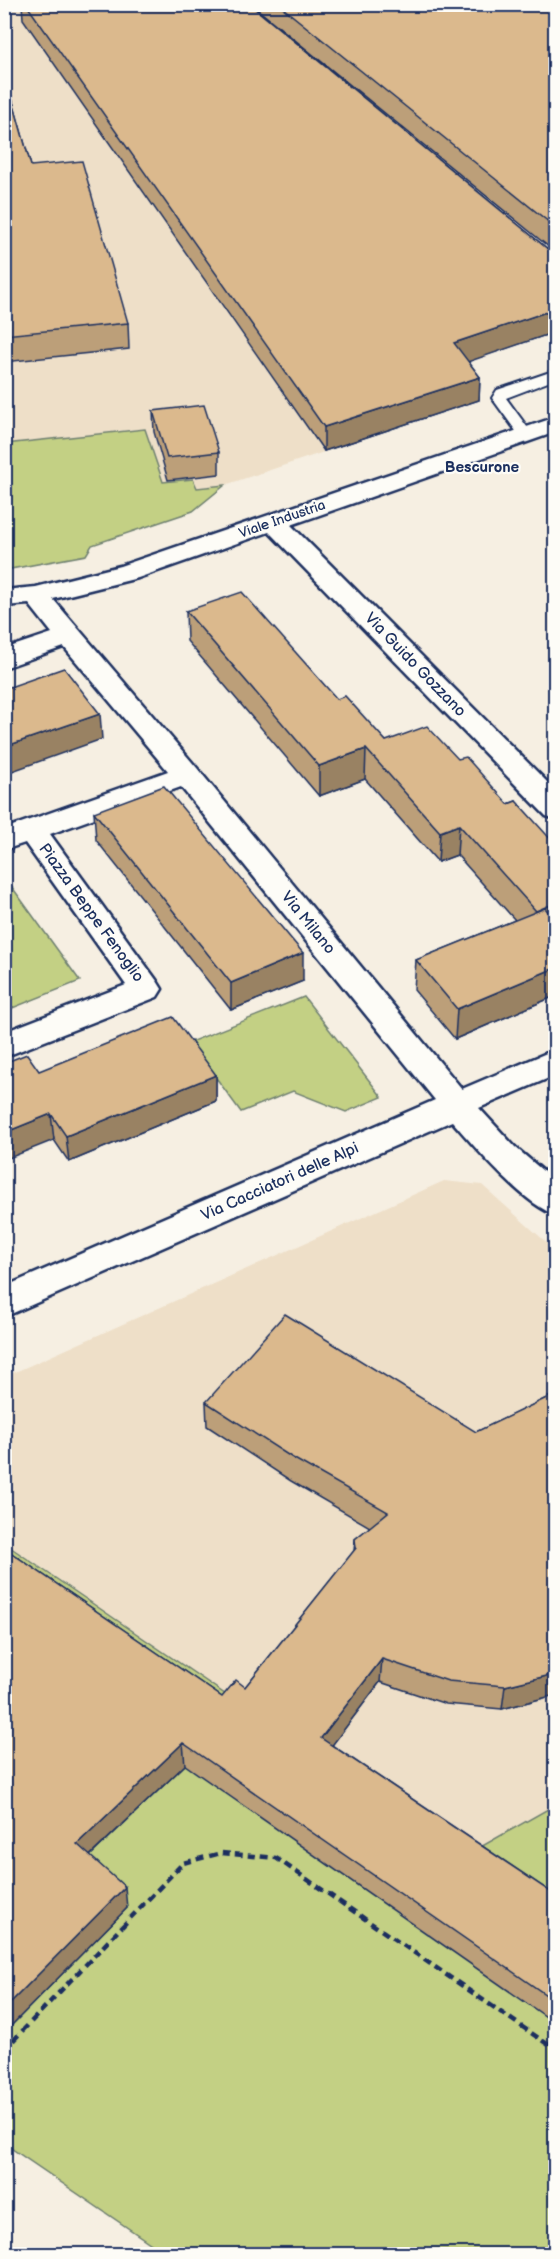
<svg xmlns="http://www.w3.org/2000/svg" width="560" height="2259" viewBox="0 0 560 2259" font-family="'Balsamiq Sans',sans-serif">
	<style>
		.built { fill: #eedfc8 }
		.green { fill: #c3d084; stroke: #6f8071; stroke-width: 1.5 }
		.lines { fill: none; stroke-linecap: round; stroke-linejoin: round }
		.lane-casing { stroke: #1b2f5e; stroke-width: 4 }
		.street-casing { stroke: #1b2f5e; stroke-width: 5 }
		.path { stroke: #1b2f5e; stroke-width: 4.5; stroke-dasharray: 8 5; stroke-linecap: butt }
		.lane { fill: #fdfcf7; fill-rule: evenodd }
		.street { fill: #fdfcf7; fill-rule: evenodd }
		.wall { fill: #bc9f79; stroke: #1b2f5e; stroke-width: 1.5 }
		.shaded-wall { fill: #998263; stroke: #1b2f5e; stroke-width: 1.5 }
		.building { fill: #dbb98d; stroke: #1b2f5e; stroke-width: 1.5 }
		.labels { text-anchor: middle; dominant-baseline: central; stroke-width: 4.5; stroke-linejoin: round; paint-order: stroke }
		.far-street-label { font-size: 14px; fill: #1b2f5e; stroke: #fdfcf7 }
		.far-neighbourhood-label { font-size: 15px; font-weight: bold; fill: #1b2f5e; stroke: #fdfcf7 }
		.street-label { font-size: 16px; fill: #1b2f5e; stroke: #fdfcf7 }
	</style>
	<rect width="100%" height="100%" fill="#f6efe2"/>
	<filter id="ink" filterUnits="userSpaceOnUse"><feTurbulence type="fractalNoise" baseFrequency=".0167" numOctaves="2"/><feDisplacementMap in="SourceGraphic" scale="12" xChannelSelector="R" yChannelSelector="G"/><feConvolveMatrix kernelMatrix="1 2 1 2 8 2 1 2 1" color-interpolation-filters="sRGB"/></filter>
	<g filter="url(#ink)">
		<path class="built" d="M 4,5 L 221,5 L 366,255 L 479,400 L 225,485 L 193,511 L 92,545 L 86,555 L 5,570 Z
			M 444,1181 L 482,1185 L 555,1250 L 555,1805 L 463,1857 L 5,1543 L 4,1377 Z"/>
		<path class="green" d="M 145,429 L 163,482 L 193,479 L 197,488 L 225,485 L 193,511 L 92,545 L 86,555 L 5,570 L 5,444 Z
			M 4,876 L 80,981 L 5,1011 L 4,1011 Z
			M 304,997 L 382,1097 L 346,1112 L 293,1091 L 241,1112 L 190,1042 Z
			M 4,1543 L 463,1857 L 555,1805 L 555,2254 L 166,2254 L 5,2144 Z"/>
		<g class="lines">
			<defs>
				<path id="lane" d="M 556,370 L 556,379 L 506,398 L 533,435 L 526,439 L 521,438 L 492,398 L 497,390 Z"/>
				<path id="street" d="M 556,417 L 556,432 L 291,525 L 556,791 L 556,819 L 546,816 L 269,532 L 138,578 L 53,599 L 197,768 L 462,1089 L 556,1049 L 556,1075 L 479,1108 L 515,1147 L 556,1182 L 556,1215 C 524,1205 475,1147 452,1121 L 4,1317 L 4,1287 L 435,1100 L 181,787 L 50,834 L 157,981 L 162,989 L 157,997 L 4,1057 L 4,1032 L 126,985 L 25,843 L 4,850 L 4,829 L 168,771 L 64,647 L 4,668 L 4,649 L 52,633 L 29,604 L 4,606 L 4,590 L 36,587 L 120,566 Z"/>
			</defs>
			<use href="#lane" class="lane-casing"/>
			<use href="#street" class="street-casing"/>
			<path class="path" d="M 4,2050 L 183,1863 L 221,1853 L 276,1858 L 556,2050"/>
			<use href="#lane" class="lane"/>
			<use href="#street" class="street"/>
		</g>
		<path class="wall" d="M 22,4 L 249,4 L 549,250 L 555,252 L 251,4 L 555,4 L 555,332 L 468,361 L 480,377 L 479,400 L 324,451 L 23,19 Z
			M 4,70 L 31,166 L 128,323 L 129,349 L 4,362 Z
			M 153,411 L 219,452 L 219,474 L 168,480 L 154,432 Z
			M 186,611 L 337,699 L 386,741 L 458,759 L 508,804 L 516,801 L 555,996 L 455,1039 L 414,990 L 416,960 L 515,920 L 457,855 L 438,862 L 365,779 L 319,796 L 187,641 Z
			M 94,812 L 303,981 L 231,1010 L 96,840 Z
			M 39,1071 L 216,1075 L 216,1101 L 69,1162 L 54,1140 Z
			M 555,1394 L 555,1695 L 502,1709 L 446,1704 L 380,1682 L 332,1745 L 555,1895 L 555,2023 L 185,1765 L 90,1856 L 127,1908 L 4,2033 L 4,1548 L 222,1697 L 245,1687 L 354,1551 L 355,1539 L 370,1527 L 291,1481 L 207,1426 L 206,1402 L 476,1432 Z"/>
		<path class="shaded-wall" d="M 555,309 L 555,332 L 453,367 L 454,343 Z
			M 480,377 L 479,400 L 324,451 L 324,427 Z
			M 100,714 L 102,739 L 4,774 L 4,747 Z
			M 366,749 L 365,779 L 319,796 L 319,766 Z
			M 459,825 L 457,855 L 438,862 L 440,832 Z
			M 555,903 L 555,932 L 536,911 Z
			M 303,953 L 303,981 L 231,1010 L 231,983 Z
			M 555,968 L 555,996 L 455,1039 L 457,1009 Z
			M 216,1075 L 216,1101 L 69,1162 L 66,1136 Z
			M 51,1114 L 54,1140 L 4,1160 L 4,1133 Z
			M 382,1659 L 380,1682 L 321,1760 L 321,1738 Z
			M 555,1674 L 555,1695 L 502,1709 L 505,1686 Z
			M 183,1743 L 185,1765 L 80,1865 L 77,1844 Z
			M 125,1887 L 127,1908 L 4,2033 L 4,2009 Z"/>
		<path class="building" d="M 26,4 L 249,4 L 549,250 L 555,252 L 555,309 L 454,343 L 480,377 L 324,427 Z
			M 278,4 L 552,4 L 555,6 L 555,227 Z
			M 4,70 L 31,166 L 82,161 L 128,323 L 4,335 Z
			M 204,405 L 219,452 L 167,458 L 153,411 Z
			M 242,592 L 337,699 L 345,696 L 386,741 L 427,726 L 458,759 L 466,757 L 508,804 L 516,801 L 555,844 L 555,903 L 536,911 L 459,825 L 440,832 L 366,749 L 319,766 L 186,611 Z
			M 64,668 L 100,714 L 4,747 L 4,689 Z
			M 164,786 L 303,953 L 231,983 L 94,812 Z
			M 545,908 L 555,920 L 555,968 L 457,1009 L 416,960 Z
			M 173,1017 L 216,1075 L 66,1136 L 51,1114 L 4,1133 L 4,1063 L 27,1054 L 39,1071 Z
			M 285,1314 L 476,1432 L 555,1394 L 555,1674 L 505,1686 L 448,1681 L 382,1659 L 321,1738 L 555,1895 L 555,2001 L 183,1743 L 77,1844 L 125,1887 L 4,2009 L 4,1548 L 222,1697 L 236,1680 L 245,1687 L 356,1548 L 355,1539 L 388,1512 L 291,1457 L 206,1402 Z"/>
	</g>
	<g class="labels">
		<g class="far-street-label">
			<text transform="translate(282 519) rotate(-19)">Viale Industria</text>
		</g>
		<g class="far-neighbourhood-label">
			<text x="482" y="467">Bescurone</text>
		</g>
		<g class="street-label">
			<text transform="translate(415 665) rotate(46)">Via Guido Gozzano</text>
			<text transform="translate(91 913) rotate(54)">Piazza Beppe Fenoglio</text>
			<text transform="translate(308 923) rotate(51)">Via Milano</text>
			<text transform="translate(280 1182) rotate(-24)">Via Cacciatori delle Alpi</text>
		</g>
	</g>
	<rect width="560" height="2259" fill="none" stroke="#fdfcf7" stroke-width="24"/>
	<rect x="12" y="12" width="536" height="2235" fill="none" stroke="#1b2f5e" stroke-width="2" filter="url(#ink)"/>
</svg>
